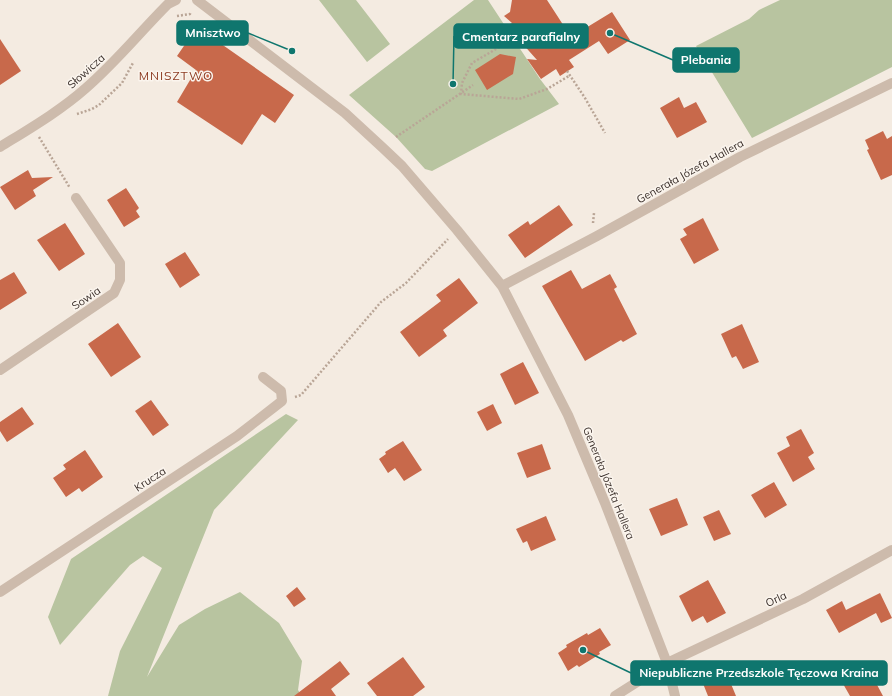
<svg xmlns="http://www.w3.org/2000/svg" width="892" height="696" viewBox="0 0 892 696" font-family="Mulish,sans-serif">
	<style>
		.green { fill: #b8c4a0 }
		.building { fill: #c8694b }
		.lines { fill: none; stroke-linecap: round; stroke-linejoin: round }
		.path { stroke: #b9a596; stroke-width: 2.5; stroke-dasharray: 2 2; stroke-linecap: butt }
		.minor { stroke: #cdbbac; stroke-width: 10 }
		.labels { text-anchor: middle; dominant-baseline: central; stroke-width: 3; stroke-linejoin: round; paint-order: stroke }
		.street-label { font-size: 11px; fill: #3b302b; stroke: #fbf5ee }
		.neighbourhood-label { font-size: 12px; letter-spacing: 1px; fill: #8c3b22; stroke: #fbf5ee }
		.leader { fill: none; stroke: #0f766e; stroke-width: 1.5 }
		.callout-dot { fill: #0f766e; stroke: #fbf5ee; stroke-width: 1.5 }
		.callout { fill: #0f766e; stroke: #0f766e; stroke-width: 1.5 }
		.callout-label { font-size: 12px; text-anchor: middle; font-weight: bold; fill: #fff }
	</style>
	<rect width="100%" height="100%" fill="#f4ebe1"/>
	<path class="green" d="M 319,0 L 356,0 L 390,44 L 367,62 Z
		M 474,0 L 488,0 L 540,79 L 559,104 L 432,171 L 425,169 L 396,137 L 349,95 Z
		M 780,0 L 892,0 L 892,67 L 752,138 L 696,46 L 749,19 L 759,10 Z
		M 286,414 L 298,420 L 214,510 L 147,677 L 179,625 L 205,609 L 240,592 L 279,623 L 302,661 L 298,690 L 302,696 L 108,696 L 120,651 L 162,568 L 143,556 L 130,565 L 60,645 L 48,617 L 71,559 Z"/>
	<path class="building" d="M 512,0 L 547,0 L 571,37 L 612,12 L 630,40 L 608,54 L 599,41 L 569,60 L 574,67 L 560,76 L 556,69 L 541,79 L 527,59 L 537,60 L 521,42 L 522,40 L 515,33 L 517,32 L 510,24 L 512,23 L 504,16 L 510,12 Z
		M 197,27 L 294,95 L 275,123 L 262,114 L 242,145 L 177,102 L 196,70 L 177,56 Z
		M 0,39 L 21,71 L 0,85 Z
		M 500,54 L 516,57 L 513,74 L 487,90 L 475,70 Z
		M 679,97 L 684,108 L 696,102 L 707,122 L 677,138 L 660,108 Z
		M 883,131 L 887,139 L 892,136 L 892,175 L 881,180 L 867,150 L 869,149 L 865,140 Z
		M 28,170 L 32,178 L 53,177 L 33,190 L 36,196 L 15,210 L 0,187 Z
		M 126,188 L 139,208 L 136,211 L 140,217 L 124,227 L 107,200 Z
		M 559,205 L 573,225 L 525,258 L 508,235 L 528,221 L 530,225 Z
		M 703,218 L 719,250 L 694,264 L 680,239 L 687,235 L 683,229 Z
		M 65,223 L 85,254 L 59,271 L 37,240 Z
		M 185,252 L 200,275 L 180,288 L 165,264 Z
		M 571,270 L 582,289 L 610,274 L 617,287 L 614,289 L 637,334 L 623,342 L 621,340 L 585,361 L 542,286 Z
		M 14,272 L 27,293 L 0,310 L 0,280 Z
		M 459,278 L 478,303 L 443,330 L 447,336 L 419,357 L 400,332 L 441,301 L 436,295 Z
		M 118,323 L 141,357 L 111,377 L 88,344 Z
		M 742,324 L 759,362 L 743,369 L 736,356 L 732,358 L 721,334 Z
		M 523,362 L 539,393 L 515,405 L 500,374 Z
		M 151,400 L 169,425 L 153,436 L 135,411 Z
		M 493,404 L 502,423 L 487,431 L 477,412 Z
		M 22,407 L 34,424 L 7,442 L 0,431 L 0,422 Z
		M 801,429 L 814,453 L 808,457 L 815,469 L 793,482 L 777,453 L 790,446 L 786,437 Z
		M 403,441 L 422,470 L 404,481 L 395,468 L 388,473 L 379,459 L 386,454 L 385,452 Z
		M 542,444 L 551,469 L 527,478 L 517,453 Z
		M 85,450 L 103,477 L 82,492 L 79,488 L 66,497 L 53,478 L 66,469 L 63,465 Z
		M 774,482 L 787,505 L 765,518 L 751,495 Z
		M 677,498 L 688,525 L 661,536 L 649,509 Z
		M 719,510 L 731,534 L 714,541 L 703,517 Z
		M 546,516 L 556,540 L 531,551 L 527,541 L 523,543 L 516,529 Z
		M 708,580 L 726,613 L 707,623 L 703,616 L 692,622 L 679,596 Z
		M 297,587 L 306,599 L 294,607 L 286,596 Z
		M 880,593 L 892,618 L 881,623 L 876,613 L 839,633 L 826,610 L 842,601 L 846,610 Z
		M 600,628 L 611,645 L 599,652 L 600,654 L 579,667 L 577,665 L 568,671 L 558,653 L 567,647 L 566,645 L 587,633 L 588,635 Z
		M 403,657 L 425,687 L 413,696 L 377,696 L 367,683 Z
		M 340,661 L 350,674 L 331,689 L 336,696 L 294,696 Z
		M 724,667 L 736,696 L 708,696 L 700,676 Z
		M 868,668 L 883,696 L 850,696 L 842,682 Z"/>
	<g class="lines">
		<path class="path" d="M 177,16 L 190,14 L 190,12
			M 510,41 L 472,63 L 462,83 L 461,94 L 519,99 L 547,89 L 569,76
			M 567,71 L 585,98 L 605,133
			M 77,114 L 92,109 L 99,105 L 122,83 L 133,63
			M 39,137 L 70,188
			M 396,137 L 473,85
			M 593,223 L 594,213
			M 295,397 L 301,395 L 381,302 L 406,283 L 448,239"/>
		<path class="minor" d="M 197,0 L 345,113 L 383,148 L 402,166 L 457,230 L 502,286 L 568,415 L 605,503 L 667,663 L 675,696
			M 0,147 C 29,129 60,111 86,88 C 116,62 140,32 168,4 L 176,0
			M 502,286 L 597,236 L 740,157 L 892,83
			M 0,370 L 114,293 L 120,280 L 120,263 L 76,198
			M 0,592 L 237,436 L 282,401 L 281,391 L 263,377
			M 615,696 L 667,663 L 803,599 L 892,550"/>
	</g>
	<g class="labels">
		<g class="street-label">
			<text transform="translate(86 71) rotate(-42)">Słowicza</text>
			<text transform="translate(690 171) rotate(-29)">Generała Józefa Hallera</text>
			<text transform="translate(86 298) rotate(-34)">Sowia</text>
			<text transform="translate(150 479) rotate(-33)">Krucza</text>
			<text transform="translate(609 483) rotate(68)">Generała Józefa Hallera</text>
			<text transform="translate(776 599) rotate(-25)">Orla</text>
		</g>
		<g class="neighbourhood-label">
			<text x="176" y="75">MNISZTWO</text>
		</g>
	</g>
	<path class="leader" d="M292 51L248 33M453 84L454 36M610 33L673 60M583 650L631 673"/>
	<g class="callout-dot">
		<circle cx="292" cy="51" r="4"/>
		<circle cx="453" cy="84" r="4"/>
		<circle cx="610" cy="33" r="4"/>
		<circle cx="583" cy="650" r="4"/>
	</g>
	<g class="callout">
		<rect x="177" y="21" width="71" height="24" rx="4"/>
		<rect x="454" y="24" width="134" height="24" rx="4"/>
		<rect x="673" y="48" width="66" height="24" rx="4"/>
		<rect x="631" y="661" width="256" height="24" rx="4"/>
	</g>
	<g class="callout-label">
		<text x="213" y="37">Mnisztwo</text>
		<text x="521" y="41">Cmentarz parafialny</text>
		<text x="706" y="64">Plebania</text>
		<text x="759" y="677">Niepubliczne Przedszkole Tęczowa Kraina</text>
	</g>
</svg>
